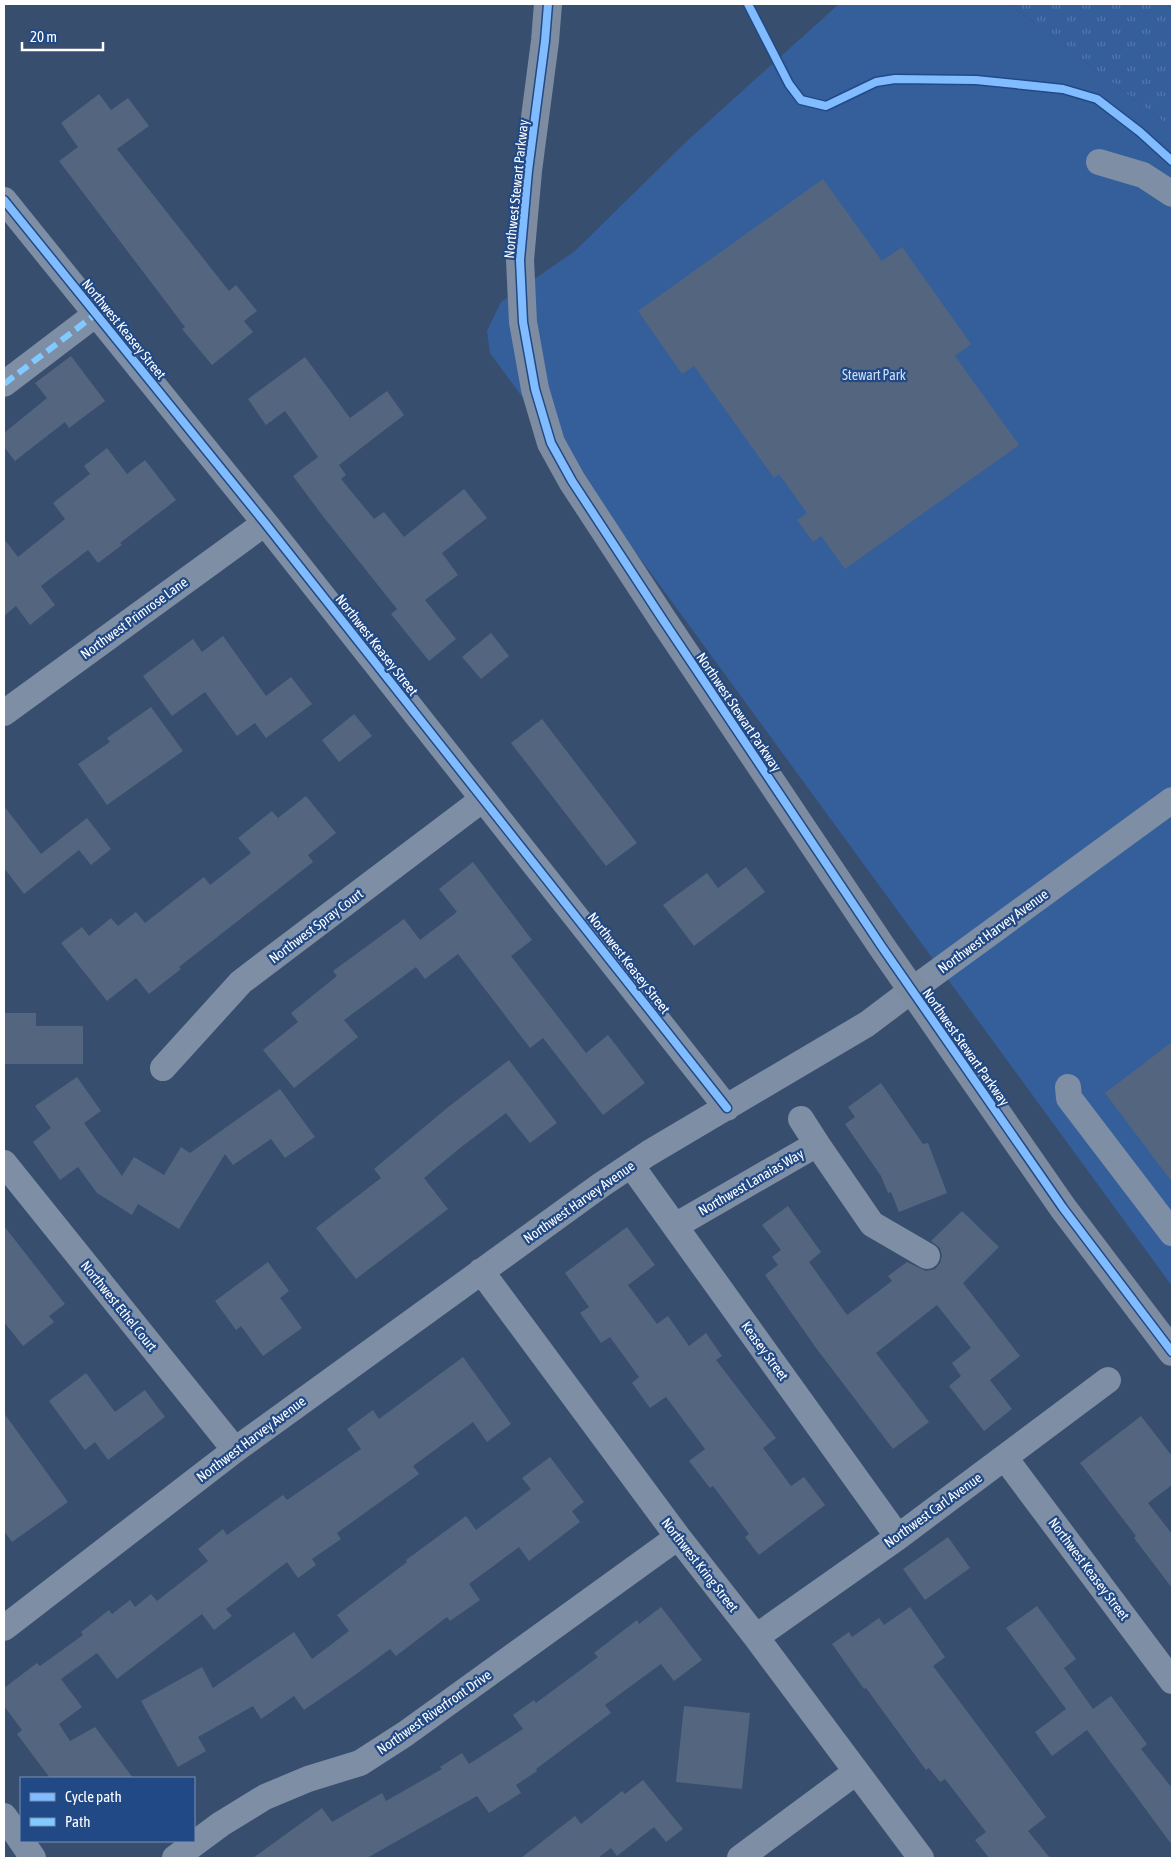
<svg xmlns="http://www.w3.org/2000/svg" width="1176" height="1862" viewBox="0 0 1176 1862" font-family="'Asap Condensed',sans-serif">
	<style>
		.grass { fill: url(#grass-tufts) }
		.park { fill: #355f9b }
		.building { fill: #54657f }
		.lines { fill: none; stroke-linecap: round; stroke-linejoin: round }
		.minor { stroke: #7e8ea4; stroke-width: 26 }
		.major { stroke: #7d8ca1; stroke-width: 28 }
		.quiet { stroke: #80caff; stroke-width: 6; stroke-dasharray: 12 6; stroke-linecap: butt }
		.cycleway-casing { stroke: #214985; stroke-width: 11 }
		.cycleway { stroke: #80bcff; stroke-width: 8 }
		.labels { text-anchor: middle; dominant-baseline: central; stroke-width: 4.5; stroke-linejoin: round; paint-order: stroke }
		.street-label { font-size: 14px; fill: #fff; stroke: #214985 }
		.park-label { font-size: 14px; fill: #cedff7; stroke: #214985 }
	</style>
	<defs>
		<pattern id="grass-tufts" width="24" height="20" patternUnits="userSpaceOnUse" patternTransform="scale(1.25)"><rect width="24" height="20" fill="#355f9b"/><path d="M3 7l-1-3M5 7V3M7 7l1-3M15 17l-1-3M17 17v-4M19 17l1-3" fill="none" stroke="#5377aa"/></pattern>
	</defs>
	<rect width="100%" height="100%" fill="#384e6e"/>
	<path class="grass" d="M 1009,4 L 1172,4 L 1172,128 Z"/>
	<path class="park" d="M 839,4 L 1009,4 L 1172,128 L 1172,1286 L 490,353 L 487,331 L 501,302 L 575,251 L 688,140 Z"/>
	<path class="building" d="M 99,94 L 111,110 L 128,98 L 149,126 L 117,149 L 229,291 L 236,285 L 257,311 L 244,321 L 253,332 L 212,365 L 182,329 L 185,327 L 59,161 L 78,147 L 61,123 Z
		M 823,179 L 882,261 L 902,247 L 971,344 L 955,356 L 1019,445 L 845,569 L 821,536 L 813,542 L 797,520 L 807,513 L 779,474 L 774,478 L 694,366 L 682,374 L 638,311 Z
		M 71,356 L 105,401 L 69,428 L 65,422 L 15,461 L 4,447 L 4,433 L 47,398 L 35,383 Z
		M 305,357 L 350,418 L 387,391 L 404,415 L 339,465 L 346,475 L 341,479 L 374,519 L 384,512 L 404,537 L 464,489 L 487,518 L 442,553 L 458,575 L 425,600 L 456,639 L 429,661 L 391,614 L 397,609 L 322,515 L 293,476 L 318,457 L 285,411 L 266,425 L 248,399 Z
		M 107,448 L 127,474 L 145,460 L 176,500 L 120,543 L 122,545 L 98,563 L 88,550 L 41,586 L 55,605 L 30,625 L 16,606 L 4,616 L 4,539 L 18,557 L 65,519 L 53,503 L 90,474 L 84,466 Z
		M 491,633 L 509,656 L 481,679 L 462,657 Z
		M 223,636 L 266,696 L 291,677 L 312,704 L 266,738 L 255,723 L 237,736 L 205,692 L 172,716 L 143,676 L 193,639 L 202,652 Z
		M 151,707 L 183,751 L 107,805 L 78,764 L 110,742 L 107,738 Z
		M 354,714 L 372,736 L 339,762 L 322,740 Z
		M 542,719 L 637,843 L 606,866 L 511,743 Z
		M 306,796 L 336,833 L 308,855 L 313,862 L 179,967 L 181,969 L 149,994 L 136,978 L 107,1001 L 61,943 L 82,927 L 89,936 L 111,918 L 118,926 L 136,912 L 145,923 L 204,877 L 210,885 L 251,853 L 238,838 L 272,811 L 278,818 Z
		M 4,806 L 41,854 L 87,818 L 111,849 L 91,865 L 79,850 L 24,894 L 4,868 Z
		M 473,862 L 532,940 L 511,956 L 586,1053 L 608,1035 L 645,1083 L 603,1115 L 543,1038 L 530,1048 L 458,954 L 425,979 L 416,967 L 344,1020 L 358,1037 L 294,1088 L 263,1050 L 298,1022 L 291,1013 L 337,976 L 333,971 L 404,919 L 420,940 L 457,912 L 439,889 Z
		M 746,867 L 765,892 L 694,946 L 663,905 L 707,873 L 718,888 Z
		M 4,1013 L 36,1013 L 36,1026 L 83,1026 L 83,1064 L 4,1064 Z
		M 1172,1042 L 1172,1182 L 1105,1093 Z
		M 509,1060 L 557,1123 L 530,1143 L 506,1113 L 460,1148 L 424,1178 L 448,1209 L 356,1279 L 316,1228 L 381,1178 L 374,1169 L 447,1108 Z
		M 77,1077 L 101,1111 L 84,1123 L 122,1176 L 134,1157 L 164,1175 L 181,1147 L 190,1153 L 280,1089 L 315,1137 L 285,1158 L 271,1139 L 233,1165 L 225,1154 L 179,1229 L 138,1204 L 132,1215 L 97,1193 L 78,1167 L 60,1180 L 33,1142 L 51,1128 L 35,1106 Z
		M 881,1083 L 923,1144 L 928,1143 L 947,1193 L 899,1212 L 891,1192 L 888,1193 L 881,1176 L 845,1124 L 855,1117 L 848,1107 Z
		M 788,1206 L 821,1252 L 809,1262 L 847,1315 L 892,1281 L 888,1276 L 907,1262 L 926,1271 L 935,1269 L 940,1263 L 942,1256 L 940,1248 L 931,1241 L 962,1211 L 999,1247 L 963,1283 L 1020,1356 L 990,1380 L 1012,1409 L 984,1431 L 949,1386 L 961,1376 L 952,1363 L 971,1348 L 937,1305 L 876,1353 L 929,1422 L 893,1449 L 816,1348 L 765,1275 L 778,1265 L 772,1257 L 781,1250 L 762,1225 Z
		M 4,1226 L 65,1304 L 49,1316 L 54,1322 L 23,1346 L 4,1322 Z
		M 627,1227 L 655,1265 L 628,1285 L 657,1324 L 668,1316 L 689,1346 L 706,1333 L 722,1356 L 716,1360 L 776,1438 L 763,1448 L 791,1486 L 804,1477 L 825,1505 L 759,1555 L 745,1537 L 749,1534 L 713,1486 L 710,1488 L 689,1461 L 705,1449 L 666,1397 L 650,1408 L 632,1383 L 639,1377 L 610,1337 L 601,1343 L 580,1313 L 589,1307 L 565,1273 Z
		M 268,1262 L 289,1291 L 280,1298 L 302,1328 L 263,1356 L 241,1326 L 236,1330 L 215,1301 Z
		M 463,1357 L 511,1424 L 487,1442 L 473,1422 L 413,1466 L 419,1474 L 337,1533 L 341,1539 L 312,1559 L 316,1565 L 298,1578 L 287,1562 L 226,1609 L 232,1616 L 214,1630 L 202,1614 L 117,1679 L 97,1653 L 61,1679 L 82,1707 L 59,1724 L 70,1741 L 95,1727 L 133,1778 L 50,1778 L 17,1734 L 22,1730 L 4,1706 L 4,1688 L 37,1663 L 40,1666 L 83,1635 L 81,1632 L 109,1610 L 112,1614 L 130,1600 L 135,1607 L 151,1594 L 157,1601 L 208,1561 L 198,1549 L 223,1529 L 227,1535 L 283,1495 L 287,1500 L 361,1449 L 347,1429 L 373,1410 L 379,1419 Z
		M 86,1373 L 115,1412 L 145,1390 L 165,1417 L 108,1460 L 95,1442 L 85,1450 L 49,1401 Z
		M 4,1413 L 68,1502 L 12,1542 L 4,1531 Z
		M 1141,1416 L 1172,1456 L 1172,1485 L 1148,1503 L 1172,1534 L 1172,1588 L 1134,1538 L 1136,1536 L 1080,1463 Z
		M 550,1457 L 584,1502 L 572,1511 L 580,1522 L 529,1561 L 519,1547 L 469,1584 L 480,1600 L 450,1621 L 447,1617 L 396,1656 L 390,1649 L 355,1675 L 304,1710 L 294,1696 L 261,1719 L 253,1706 L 198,1737 L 206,1751 L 178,1767 L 141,1701 L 202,1667 L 213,1688 L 294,1632 L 312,1659 L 349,1631 L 337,1615 L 407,1562 L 406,1560 L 466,1516 L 476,1530 L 531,1489 L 522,1478 Z
		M 948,1537 L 970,1568 L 925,1600 L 903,1569 Z
		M 1037,1606 L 1076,1659 L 1064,1668 L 1093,1709 L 1111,1696 L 1147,1744 L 1141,1749 L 1172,1788 L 1172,1845 L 1087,1730 L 1052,1756 L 1035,1732 L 1066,1709 L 1006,1628 Z
		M 661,1607 L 702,1660 L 674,1681 L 661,1664 L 605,1705 L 611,1713 L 536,1769 L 537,1771 L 516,1785 L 521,1793 L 489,1813 L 477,1796 L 367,1858 L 253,1858 L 322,1808 L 332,1822 L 382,1793 L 386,1801 L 442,1769 L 440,1767 L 462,1753 L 469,1764 L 523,1729 L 513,1715 L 534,1700 L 536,1703 L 598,1657 L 594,1653 L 637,1620 L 639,1624 Z
		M 910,1607 L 945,1657 L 933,1666 L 1046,1817 L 1028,1831 L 1050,1858 L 989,1858 L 975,1840 L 986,1832 L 945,1779 L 940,1782 L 929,1768 L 926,1770 L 866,1688 L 864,1689 L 832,1644 L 849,1632 L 852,1637 L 879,1618 L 884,1625 Z
		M 684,1706 L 750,1713 L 742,1789 L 676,1782 Z
		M 643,1780 L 683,1829 L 666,1842 L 654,1827 L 617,1856 L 611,1848 L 598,1858 L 521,1858 L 575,1816 L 581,1824 L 622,1791 L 625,1794 Z"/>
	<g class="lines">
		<path class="minor" d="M 1099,162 L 1143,175 L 1172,194
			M 4,200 L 265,523 L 727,1108
			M 4,384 L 96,314
			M 4,713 L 265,523
			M 163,1068 L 241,982 L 483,799
			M 1068,1087 L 1069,1098 L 1172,1233
			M 801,1119 L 817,1144
			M 4,1163 L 235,1450
			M 631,1165 L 898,1537
			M 675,1226 L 817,1144 L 872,1224 L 927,1256
			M 481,1271 L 678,1537 L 756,1637 L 921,1858
			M 1005,1458 L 1172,1681
			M 4,1628 L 235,1450 L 601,1185 L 649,1153 L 867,1024 L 912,990 L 1172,800
			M 756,1637 L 898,1537 L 1108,1380
			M 4,1816 L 33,1858
			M 175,1858 L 221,1824 L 265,1797 L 308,1779 L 360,1763 L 405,1734 L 678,1537
			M 740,1858 L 856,1772"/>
		<path class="major" d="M 548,4 L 545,41 L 528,171 L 520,260 L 523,322 L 535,389 L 551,443 L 572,481 L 663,620 L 882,947 L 1063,1208 L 1172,1352"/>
		<path class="quiet" d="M 4,384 L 96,314"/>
		<defs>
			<path id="cycleway" d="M 548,4 L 545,41 L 528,171 L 520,260 L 523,322 L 535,389 L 551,443 L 572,481 L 663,620 L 882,947 L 1063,1208 L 1172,1352
				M 748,4 L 789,84 L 801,100 L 826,106 L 876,82 L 895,79 L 976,80 L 1063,89 L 1097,99 L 1140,132 L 1172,161
				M 4,200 L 265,523 L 727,1108"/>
		</defs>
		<use href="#cycleway" class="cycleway-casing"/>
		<use href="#cycleway" class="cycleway"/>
	</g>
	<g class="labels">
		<g class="street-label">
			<text transform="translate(516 189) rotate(-84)">Northwest Stewart Parkway</text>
			<text transform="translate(124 329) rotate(51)">Northwest Keasey Street</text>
			<text transform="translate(134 618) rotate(-36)">Northwest Primrose Lane</text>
			<text transform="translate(377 645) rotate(52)">Northwest Keasey Street</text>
			<text transform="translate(739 712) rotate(56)">Northwest Stewart Parkway</text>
			<text transform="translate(316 926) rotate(-37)">Northwest Spray Court</text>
			<text transform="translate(993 931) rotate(-36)">Northwest Harvey Avenue</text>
			<text transform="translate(629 963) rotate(52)">Northwest Keasey Street</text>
			<text transform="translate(966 1047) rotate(55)">Northwest Stewart Parkway</text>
			<text transform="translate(751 1182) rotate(-30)">Northwest Lanaias Way</text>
			<text transform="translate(579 1202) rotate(-35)">Northwest Harvey Avenue</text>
			<text transform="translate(119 1306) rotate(51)">Northwest Ethel Court</text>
			<text transform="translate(765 1351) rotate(54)">Keasey Street</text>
			<text transform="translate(251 1439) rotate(-37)">Northwest Harvey Avenue</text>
			<text transform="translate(933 1510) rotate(-36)">Northwest Carl Avenue</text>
			<text transform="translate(700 1565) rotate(52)">Northwest Kring Street</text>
			<text transform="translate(1089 1569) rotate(53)">Northwest Keasey Street</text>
			<text transform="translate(434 1712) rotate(-35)">Northwest Riverfront Drive</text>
		</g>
		<g class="park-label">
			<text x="874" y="375">Stewart Park</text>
		</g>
	</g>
	<rect width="1176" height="1862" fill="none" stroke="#ffffff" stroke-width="10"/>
	<rect x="20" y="1777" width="175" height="65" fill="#214985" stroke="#7a92b6"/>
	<rect x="30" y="1793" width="25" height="8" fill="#80bcff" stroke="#7a92b6"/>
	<text x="65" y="1802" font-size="15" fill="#ffffff">Cycle path</text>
	<rect x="30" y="1818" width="25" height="8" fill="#80caff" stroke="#7a92b6"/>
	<text x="65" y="1827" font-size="15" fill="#ffffff">Path</text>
	<path d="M22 42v8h81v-8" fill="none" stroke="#ffffff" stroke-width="2.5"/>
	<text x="30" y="42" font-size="15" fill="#ffffff" stroke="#214985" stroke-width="4" paint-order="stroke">20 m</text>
</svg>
